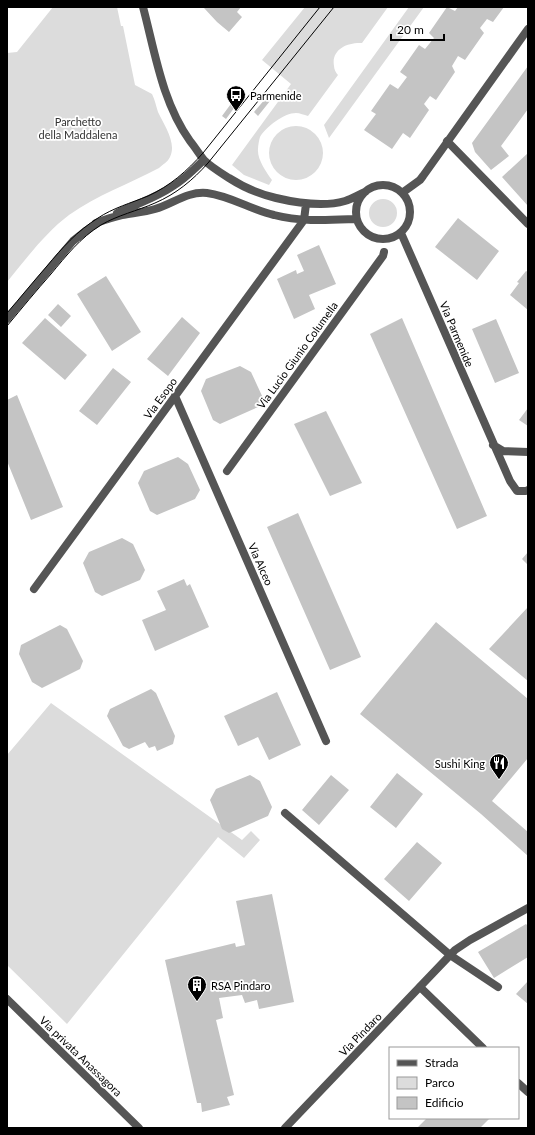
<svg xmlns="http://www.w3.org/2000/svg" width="535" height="1135" viewBox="0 0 535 1135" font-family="Lato,sans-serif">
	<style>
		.green { fill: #dcdcdc }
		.building { fill: #c4c4c4 }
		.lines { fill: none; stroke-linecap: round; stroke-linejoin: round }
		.lane { stroke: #555; stroke-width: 8 }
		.street { stroke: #555; stroke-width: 8 }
		.tram { stroke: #000; stroke-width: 1 }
		.labels { text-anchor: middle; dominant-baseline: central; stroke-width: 3.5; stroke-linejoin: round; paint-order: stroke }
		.poi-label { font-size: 11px; fill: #000; stroke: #fff; text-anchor: start }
		.park-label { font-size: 11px; fill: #333; stroke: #fff }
		.street-label { font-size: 11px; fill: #000; stroke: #fff }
	</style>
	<rect width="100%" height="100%" fill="#fff"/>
	<path class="green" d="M 53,7 L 117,7 L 121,26 L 123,26 L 135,85 L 152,94 C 155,100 156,106 158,112 C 164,125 177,143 170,157 C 167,163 163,164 159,168 C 129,184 97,195 69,215 C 45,233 26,259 7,282 L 7,53 L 17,52 Z
		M 305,7 L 388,7 L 362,43 C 348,42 331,49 334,66 C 334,69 336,73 338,75 L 308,116 C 304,115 300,113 296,113 C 284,113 266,127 260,137 C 259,140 258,146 258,149 C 257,159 266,172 272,180 L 269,185 L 244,175 L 232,165 L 291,84 L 262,60 Z
		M 409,7 L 424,7 L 329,138 L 324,125 Z
		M269 153a27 27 0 1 1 54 0a27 27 0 1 1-54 0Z
		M369 213a14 14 0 1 1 28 0a14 14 0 1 1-28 0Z
		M 51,703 L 242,840 L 251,831 L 260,840 L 244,858 L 218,837 L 67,1024 L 7,965 L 7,755 Z"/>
	<path class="building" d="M 205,7 L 241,7 L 237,12 L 242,17 L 229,32 L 217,22 L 204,8 Z
		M 447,7 L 455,11 L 458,7 L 504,7 L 493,22 L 487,19 L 480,28 L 484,33 L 465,60 L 458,56 L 452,66 L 455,72 L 436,100 L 430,96 L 424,104 L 429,110 L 410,138 L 403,133 L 392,149 L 364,130 L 376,114 L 371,111 L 390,84 L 398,89 L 407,77 L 400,72 L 419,45 L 425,49 L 434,38 L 429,33 Z
		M 528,66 L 528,109 L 501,146 L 509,156 L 491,170 L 475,152 L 472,143 Z
		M 266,98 L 270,101 L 258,116 L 254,112 Z
		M 233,101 L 237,104 L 226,119 L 222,116 Z
		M 528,153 L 528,206 L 502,177 Z
		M 458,218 L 499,251 L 477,280 L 435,247 Z
		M 319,245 L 336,284 L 309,295 L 315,309 L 294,319 L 277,279 L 296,270 L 297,274 L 304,271 L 297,255 Z
		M 526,271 L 528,272 L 528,310 L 510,295 L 519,283 L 517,282 Z
		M 106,276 L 141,332 L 112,351 L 77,294 Z
		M 58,304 L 71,316 L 61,327 L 48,315 Z
		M 182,317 L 200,333 L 168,376 L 147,359 Z
		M 45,318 L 87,355 L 65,380 L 22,343 Z
		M 402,318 L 487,516 L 457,529 L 370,334 Z
		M 496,319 L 519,373 L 495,383 L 472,329 Z
		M 240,366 L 251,372 L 263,398 L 258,407 L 220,424 L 213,420 L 201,391 L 206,379 Z
		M 113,368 L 131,382 L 97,425 L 79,411 Z
		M 17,395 L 63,507 L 31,520 L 7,461 L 7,400 Z
		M 528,408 L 528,426 L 519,420 Z
		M 326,411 L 362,483 L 330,496 L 294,424 Z
		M 178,457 L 188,464 L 200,490 L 195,499 L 157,515 L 150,511 L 138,483 L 144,471 Z
		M 298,513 L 361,657 L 330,670 L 267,527 Z
		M 122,538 L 133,544 L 145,570 L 140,580 L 102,596 L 95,592 L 83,563 L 89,552 Z
		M 528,552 L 528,565 L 522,559 Z
		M 184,579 L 187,586 L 190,584 L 209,627 L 155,651 L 142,620 L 166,610 L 157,591 Z
		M 528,607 L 528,681 L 489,649 Z
		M 436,622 L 528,699 L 528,758 L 492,801 L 528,832 L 528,856 L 481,814 L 360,714 Z
		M 60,625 L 67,629 L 83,661 L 80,669 L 42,688 L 32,682 L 19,654 L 21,645 Z
		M 151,689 L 156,693 L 175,736 L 173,744 L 157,751 L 155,746 L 149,748 L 145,742 L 129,749 L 123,746 L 107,716 L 110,709 Z
		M 277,692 L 301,745 L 269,760 L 258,737 L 238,746 L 224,716 Z
		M 397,773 L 423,794 L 396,828 L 370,807 Z
		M 250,775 L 260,781 L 272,807 L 268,816 L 229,833 L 222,829 L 210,800 L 216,789 Z
		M 331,775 L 349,790 L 319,825 L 302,810 Z
		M 417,842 L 442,863 L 409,901 L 384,879 Z
		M 272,894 L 294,1002 L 259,1009 L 257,1000 L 245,1003 L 242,995 L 219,998 L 223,1018 L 216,1020 L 234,1095 L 227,1097 L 230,1105 L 202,1112 L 201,1103 L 197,1103 L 165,960 L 235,943 L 236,947 L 245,945 L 236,901 Z
		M 526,924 L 528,926 L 528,957 L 494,978 L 478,952 Z
		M 528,981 L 528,1004 L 516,994 Z
		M 427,1118 L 490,1118 L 480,1128 L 417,1128 Z"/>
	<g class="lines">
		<path class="lane" d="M 227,471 L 383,256 L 384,252
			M 285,813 L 450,955 L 498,987
			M 420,987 L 483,1048
			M 518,1083 L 528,1092"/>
		<path class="street" d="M 143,7 C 155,52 162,102 190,141 C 195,147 199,154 204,160 C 211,167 221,173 229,178 C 243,187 259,194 276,198 C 297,203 324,207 345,201 C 352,199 358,195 365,192
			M 447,141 L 528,224
			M356 212a27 27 0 1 1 54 0a27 27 0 1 1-54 0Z
			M 402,193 L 420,180 L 423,176 L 528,29
			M 117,213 C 136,204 156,198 173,186 C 185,179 194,169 204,160
			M 96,223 C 104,220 113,217 122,215 C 133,213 145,212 155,209 C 173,204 187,191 207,193 C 231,196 251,210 274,215 C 301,222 329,220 356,219
			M 401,233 L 510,481 L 517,491 L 526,491 L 528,490
			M 7,319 L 73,241 L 87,230 L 99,222
			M 175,396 L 326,741
			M 493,445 L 503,451 L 528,452
			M 34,589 L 304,220 L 306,204
			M 7,999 L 139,1128
			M 285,1128 L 455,950 L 470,940 L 528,908"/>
		<path class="tram" d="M 7,313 C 20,298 33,282 47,266 C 62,248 77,231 98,218 C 113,208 131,203 148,196 C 170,186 187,171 203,153 L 320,7
			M 7,326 C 22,308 36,291 51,274 C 66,256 80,238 101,225 C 118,215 137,211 155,203 C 176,194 193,180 208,163 L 334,7"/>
	</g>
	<defs>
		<symbol id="bus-pin" viewBox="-11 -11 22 30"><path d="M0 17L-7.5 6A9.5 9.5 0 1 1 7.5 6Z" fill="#000" stroke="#fff"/><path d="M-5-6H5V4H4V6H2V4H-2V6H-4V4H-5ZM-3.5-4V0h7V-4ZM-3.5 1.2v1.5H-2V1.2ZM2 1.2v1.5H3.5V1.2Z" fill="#fff"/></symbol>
		<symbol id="restaurant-pin" viewBox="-11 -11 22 30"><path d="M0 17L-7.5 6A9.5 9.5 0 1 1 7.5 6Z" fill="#000" stroke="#fff"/><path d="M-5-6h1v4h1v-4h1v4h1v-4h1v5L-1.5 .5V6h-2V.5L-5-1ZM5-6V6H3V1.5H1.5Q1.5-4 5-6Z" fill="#fff"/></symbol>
		<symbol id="building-pin" viewBox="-11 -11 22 30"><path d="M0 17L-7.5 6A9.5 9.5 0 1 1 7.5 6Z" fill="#000" stroke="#fff"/><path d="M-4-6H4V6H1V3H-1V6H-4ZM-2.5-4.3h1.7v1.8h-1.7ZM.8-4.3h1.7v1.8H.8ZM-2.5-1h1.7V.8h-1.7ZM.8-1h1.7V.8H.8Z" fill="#fff"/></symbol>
	</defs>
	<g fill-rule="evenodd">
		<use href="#bus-pin" x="225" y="84" width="22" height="30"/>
		<use href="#restaurant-pin" x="488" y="752" width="22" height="30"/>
		<use href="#building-pin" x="186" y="974" width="22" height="30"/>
	</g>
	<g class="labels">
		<g class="poi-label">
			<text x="250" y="95">Parmenide</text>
			<text x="485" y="763" text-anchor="end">Sushi King</text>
			<text x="211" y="985">RSA Pindaro</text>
		</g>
		<g class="park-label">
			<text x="78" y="121">Parchetto<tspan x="78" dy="13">della Maddalena</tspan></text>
		</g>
		<g class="street-label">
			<text transform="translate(457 334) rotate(67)">Via Parmenide</text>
			<text transform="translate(297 355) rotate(-54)">Via Lucio Giunio Columella</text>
			<text transform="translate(160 398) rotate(-54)">Via Esopo</text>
			<text transform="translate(261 564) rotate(66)">Via Alceo</text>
			<text transform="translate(360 1034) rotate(-46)">Via Pindaro</text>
			<text transform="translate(81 1056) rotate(44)">Via privata Anassagora</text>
		</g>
	</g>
	<rect width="535" height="1135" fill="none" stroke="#000000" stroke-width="16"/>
	<rect x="389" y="1047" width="130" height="72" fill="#ffffff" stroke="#999999"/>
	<rect x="397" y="1060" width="20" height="6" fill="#555555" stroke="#999999"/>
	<text x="425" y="1067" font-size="12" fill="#000000">Strada</text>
	<rect x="397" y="1077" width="20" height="12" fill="#dcdcdc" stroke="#999999"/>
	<text x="425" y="1087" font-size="12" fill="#000000">Parco</text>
	<rect x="397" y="1097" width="20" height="12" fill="#c4c4c4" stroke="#999999"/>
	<text x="425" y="1107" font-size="12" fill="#000000">Edificio</text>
	<path d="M391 34v6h53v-6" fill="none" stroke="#000000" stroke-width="2"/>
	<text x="397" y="34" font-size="12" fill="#000000" stroke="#ffffff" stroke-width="3" paint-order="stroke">20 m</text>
</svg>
